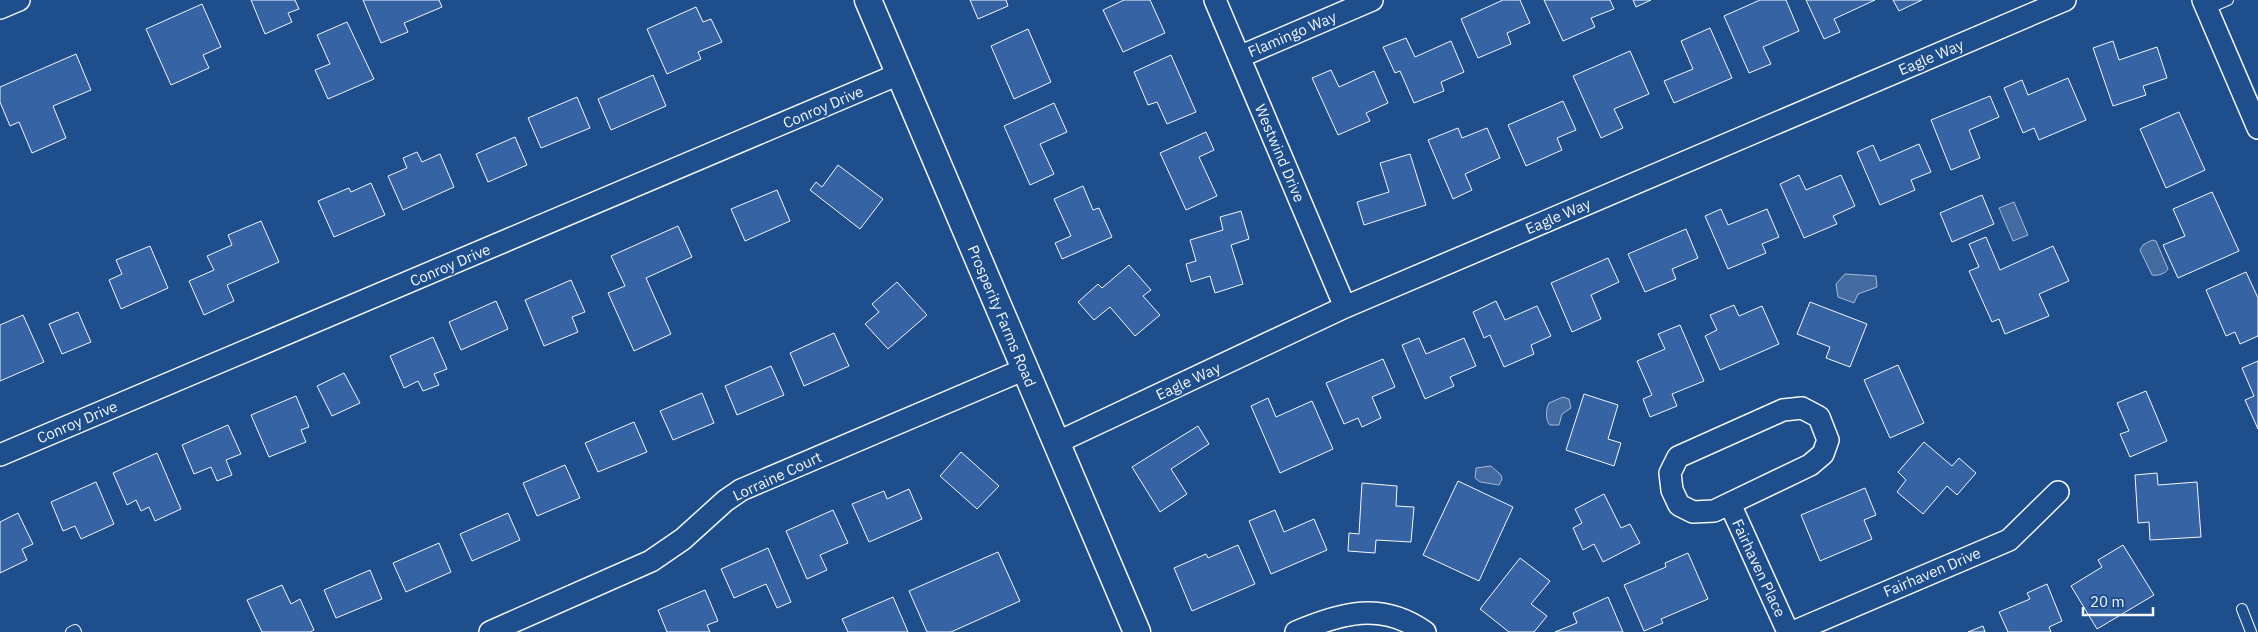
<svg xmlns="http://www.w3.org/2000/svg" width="2258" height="632" viewBox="0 0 2258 632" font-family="'IBM Plex Sans',sans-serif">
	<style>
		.water { fill: #446ba0; stroke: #a8bbd7 }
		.building { fill: #3563a3; stroke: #f2f6ff }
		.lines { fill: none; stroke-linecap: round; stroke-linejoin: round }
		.service-casing { stroke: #f2f6ff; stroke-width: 12 }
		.minor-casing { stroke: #f2f6ff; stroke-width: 24 }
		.tertiary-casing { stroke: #f2f6ff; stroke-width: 29 }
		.service { stroke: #1f4e8c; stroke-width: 10 }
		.minor { stroke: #1f4e8c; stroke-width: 21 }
		.tertiary { stroke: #1f4e8c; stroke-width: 26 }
		.labels { text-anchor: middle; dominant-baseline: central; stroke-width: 4; stroke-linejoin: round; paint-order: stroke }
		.street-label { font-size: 15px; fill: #f2f6ff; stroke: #1f4e8c }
	</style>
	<rect width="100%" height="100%" fill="#1f4e8c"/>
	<path class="water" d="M 2014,202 L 2028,235 L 2013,241 L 1999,208 Z
		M 2152,240 L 2156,241 L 2168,269 C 2165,274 2158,276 2152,275 L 2140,250 L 2143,245 Z
		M 1845,274 L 1876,276 L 1877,287 L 1858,294 L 1854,303 L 1838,297 L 1836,284 Z
		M 1563,397 L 1569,399 L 1571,408 L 1562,414 L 1559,425 L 1550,425 C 1545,420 1546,409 1549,403 Z
		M 1491,466 L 1501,475 L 1502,479 L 1499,485 L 1480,482 L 1475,478 L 1476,468 Z"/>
	<path class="building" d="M 251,0 L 295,0 L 299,9 L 288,13 L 292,22 L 265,34 Z
		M 363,0 L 439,0 L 442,7 L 404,23 L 408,32 L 381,43 Z
		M 970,0 L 1006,0 L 1008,6 L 978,19 Z
		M 1150,0 L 1165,33 L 1123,52 L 1103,10 L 1124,0 Z
		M 1503,0 L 1520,0 L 1530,23 L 1507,33 L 1511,44 L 1478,58 L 1461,19 Z
		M 1544,0 L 1610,0 L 1614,9 L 1591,18 L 1595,27 L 1563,41 Z
		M 1633,0 L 1651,0 L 1636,7 Z
		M 1760,0 L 1786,0 L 1799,31 L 1763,47 L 1771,64 L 1749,73 L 1724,16 Z
		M 1806,0 L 1875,0 L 1834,19 L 1840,32 L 1824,39 Z
		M 1893,0 L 1922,0 L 1899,11 Z
		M 202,4 L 221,47 L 203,55 L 209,68 L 171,85 L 146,29 Z
		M 696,7 L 703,22 L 711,19 L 722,42 L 698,52 L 701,59 L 667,74 L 647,29 Z
		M 347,22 L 374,79 L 328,99 L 315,70 L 330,64 L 317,35 Z
		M 1710,28 L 1732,78 L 1674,103 L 1664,81 L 1693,69 L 1681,41 Z
		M 1028,29 L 1051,82 L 1014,99 L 991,46 Z
		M 1406,38 L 1415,57 L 1451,41 L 1464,72 L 1441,82 L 1444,91 L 1414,103 L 1400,71 L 1395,73 L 1383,47 Z
		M 2113,41 L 2119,60 L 2157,47 L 2167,78 L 2143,86 L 2146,95 L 2113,106 L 2093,48 Z
		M 1630,51 L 1649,94 L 1614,109 L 1623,128 L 1601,138 L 1573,76 Z
		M 76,54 L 91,90 L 53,106 L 66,138 L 32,153 L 19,122 L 10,126 L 0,102 L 0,87 Z
		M 1171,55 L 1196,112 L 1167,124 L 1157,102 L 1148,105 L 1134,72 Z
		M 1331,70 L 1339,87 L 1374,71 L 1388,103 L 1366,113 L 1370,121 L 1338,135 L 1312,78 Z
		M 653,75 L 666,106 L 611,130 L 598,99 Z
		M 2068,78 L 2086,120 L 2039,140 L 2034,128 L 2023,133 L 2004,88 L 2022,80 L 2028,95 Z
		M 1990,96 L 1999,117 L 1969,130 L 1980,158 L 1951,170 L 1931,120 Z
		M 577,97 L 590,128 L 541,148 L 528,118 Z
		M 1563,101 L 1576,130 L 1557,138 L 1562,150 L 1526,166 L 1508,125 Z
		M 1054,103 L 1067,132 L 1040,144 L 1054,174 L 1030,185 L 1004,126 Z
		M 2179,112 L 2205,170 L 2166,188 L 2140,129 Z
		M 1458,128 L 1462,138 L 1487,128 L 1500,158 L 1465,174 L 1472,190 L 1453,199 L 1428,140 Z
		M 1206,132 L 1214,150 L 1199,157 L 1217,196 L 1186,210 L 1160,153 Z
		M 515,137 L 527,165 L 488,182 L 476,154 Z
		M 1919,144 L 1931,172 L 1911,180 L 1915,190 L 1880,205 L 1857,152 L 1873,145 L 1880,161 Z
		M 417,152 L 422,162 L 440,154 L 454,187 L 403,210 L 388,176 L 407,168 L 403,158 Z
		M 1410,154 L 1426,205 L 1364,225 L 1357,202 L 1389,192 L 1380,163 Z
		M 838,165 L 883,199 L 860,229 L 810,190 L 816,182 L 822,187 Z
		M 1799,175 L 1806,190 L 1841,175 L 1855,206 L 1833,216 L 1837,224 L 1804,238 L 1780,184 Z
		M 371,183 L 385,215 L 334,237 L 318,201 L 349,188 L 351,192 Z
		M 1083,186 L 1093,210 L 1099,208 L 1112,237 L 1062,259 L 1055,243 L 1071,236 L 1054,199 Z
		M 777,190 L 790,221 L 745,241 L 731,209 Z
		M 2212,192 L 2239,251 L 2178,278 L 2163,245 L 2185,236 L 2173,209 Z
		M 1982,195 L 1994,224 L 1952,242 L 1940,213 Z
		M 1721,209 L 1728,225 L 1767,209 L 1779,237 L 1762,244 L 1766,253 L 1728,269 L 1705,216 Z
		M 1241,211 L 1249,239 L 1231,245 L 1243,284 L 1215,293 L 1210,276 L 1191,282 L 1186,264 L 1196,261 L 1190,240 L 1223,230 L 1220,217 Z
		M 261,221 L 279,262 L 227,285 L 234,301 L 204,315 L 189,281 L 214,270 L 207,256 L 232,245 L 228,235 Z
		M 678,226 L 692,257 L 646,278 L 671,334 L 634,351 L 608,293 L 625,286 L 611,256 Z
		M 1686,229 L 1698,258 L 1672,269 L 1676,279 L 1645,292 L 1628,254 Z
		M 1986,237 L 2000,270 L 2053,246 L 2069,281 L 2039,294 L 2049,316 L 2005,334 L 1999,319 L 1992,322 L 1969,271 L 1979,267 L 1969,244 Z
		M 150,246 L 168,288 L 121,309 L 109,280 L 122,274 L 116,260 Z
		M 1608,258 L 1619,282 L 1591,295 L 1601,319 L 1572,332 L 1551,283 Z
		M 1129,265 L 1151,290 L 1143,296 L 1160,315 L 1135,336 L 1110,307 L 1094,320 L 1078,302 L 1098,284 L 1102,288 Z
		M 2246,272 L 2258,298 L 2258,336 L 2240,344 L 2235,332 L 2226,336 L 2206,290 Z
		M 571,280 L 585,312 L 572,317 L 578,332 L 544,346 L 525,300 Z
		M 897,282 L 927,315 L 888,349 L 865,324 L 879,312 L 872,304 Z
		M 496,301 L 508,329 L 461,350 L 449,322 Z
		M 1496,301 L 1505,320 L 1537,306 L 1551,336 L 1531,345 L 1534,354 L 1504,367 L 1490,335 L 1484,338 L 1473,312 Z
		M 1810,302 L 1867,324 L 1850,367 L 1826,358 L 1830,347 L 1797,334 Z
		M 1734,305 L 1739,316 L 1762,306 L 1779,344 L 1720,370 L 1705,336 L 1717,330 L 1710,315 Z
		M 78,312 L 91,342 L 62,354 L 49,324 Z
		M 23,315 L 44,362 L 0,381 L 0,325 Z
		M 1680,325 L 1704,381 L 1672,394 L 1677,406 L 1650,417 L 1643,399 L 1652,395 L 1637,361 L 1665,349 L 1658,334 Z
		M 834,333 L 849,366 L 804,386 L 790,353 Z
		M 433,337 L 447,369 L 434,374 L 439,385 L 423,391 L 418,381 L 404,388 L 390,356 Z
		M 1419,338 L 1426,354 L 1464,338 L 1476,366 L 1450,377 L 1454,386 L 1425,399 L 1402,345 Z
		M 1383,359 L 1395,387 L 1372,397 L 1381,418 L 1362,427 L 1358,418 L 1344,424 L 1326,383 Z
		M 2258,361 L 2258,429 L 2245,400 L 2254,396 L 2242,368 Z
		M 1898,365 L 1924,423 L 1890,438 L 1864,380 Z
		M 771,366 L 784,395 L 737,415 L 725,386 Z
		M 344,373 L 360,403 L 332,416 L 317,386 Z
		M 2146,391 L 2167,441 L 2130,457 L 2120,434 L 2129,431 L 2117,403 Z
		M 702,393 L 714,423 L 673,440 L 660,411 Z
		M 1584,394 L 1618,405 L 1608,439 L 1621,443 L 1614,466 L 1566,450 Z
		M 296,396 L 309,427 L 301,430 L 306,442 L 269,457 L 251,415 Z
		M 1268,398 L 1276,417 L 1312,401 L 1333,449 L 1280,473 L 1251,406 Z
		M 634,422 L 647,452 L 598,472 L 585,443 Z
		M 228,425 L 241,454 L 226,460 L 232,475 L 217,481 L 211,467 L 194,474 L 182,445 Z
		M 1198,426 L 1209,444 L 1171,469 L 1187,494 L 1160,512 L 1132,467 Z
		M 1924,442 L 1952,466 L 1959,458 L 1976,473 L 1957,495 L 1947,486 L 1923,514 L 1897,492 L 1906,480 L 1898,472 Z
		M 961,452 L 999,486 L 977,509 L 940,476 Z
		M 157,453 L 181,509 L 155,521 L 149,507 L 141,511 L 136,500 L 127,505 L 113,473 Z
		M 565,465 L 580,498 L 537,516 L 523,483 Z
		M 2157,473 L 2158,485 L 2197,482 L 2201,537 L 2150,540 L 2149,522 L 2138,523 L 2135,475 Z
		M 1458,481 L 1513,507 L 1479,581 L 1423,555 Z
		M 96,482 L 114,524 L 81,539 L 75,526 L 63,531 L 51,502 Z
		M 1362,483 L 1397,486 L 1396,506 L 1414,507 L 1411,542 L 1376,540 L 1375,553 L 1348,551 L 1349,533 L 1359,534 Z
		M 1865,488 L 1876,515 L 1864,520 L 1872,539 L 1820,561 L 1801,515 Z
		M 909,489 L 922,519 L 869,542 L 852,504 L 884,491 L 887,499 Z
		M 1604,494 L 1621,528 L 1630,524 L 1640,543 L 1603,562 L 1594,544 L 1583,550 L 1573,528 L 1582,523 L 1575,509 Z
		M 833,510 L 848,543 L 820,555 L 827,570 L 807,579 L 786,531 Z
		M 1275,510 L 1284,532 L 1314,519 L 1327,550 L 1271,574 L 1249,521 Z
		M 18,513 L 33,544 L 22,549 L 27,560 L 0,573 L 0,522 Z
		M 508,513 L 520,540 L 472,561 L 460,534 Z
		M 439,543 L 451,572 L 406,592 L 393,563 Z
		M 1238,545 L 1255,584 L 1192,611 L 1174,568 L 1206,554 L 1208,558 Z
		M 2123,545 L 2154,595 L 2097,629 L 2071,586 L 2102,567 L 2098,560 Z
		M 768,548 L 791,602 L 777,608 L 766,584 L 734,598 L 721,569 Z
		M 998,552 L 1020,601 L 951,632 L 927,632 L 909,591 Z
		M 1688,553 L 1708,599 L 1661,619 L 1663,623 L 1644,631 L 1624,585 L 1666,567 L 1665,563 Z
		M 1520,558 L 1550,581 L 1531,604 L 1547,616 L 1534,632 L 1509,632 L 1480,609 Z
		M 370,570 L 382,599 L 336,618 L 324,590 Z
		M 2047,584 L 2062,621 L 2049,627 L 2051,632 L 2008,632 L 1999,612 L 2030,599 L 2027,593 Z
		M 282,585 L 291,604 L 300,599 L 314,630 L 310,632 L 262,632 L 247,600 Z
		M 705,590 L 718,621 L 707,625 L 710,632 L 667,632 L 658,610 Z
		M 893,597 L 908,632 L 848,632 L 842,619 Z
		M 1608,597 L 1623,632 L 1555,632 L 1577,623 L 1573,613 Z
		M 1983,626 L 1985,632 L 1968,632 Z"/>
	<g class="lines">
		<defs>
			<path id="service" d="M 2207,9 L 2228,0
				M 2242,609 L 2251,632
				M 71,632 L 75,630 L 76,632"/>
			<path id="minor" d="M 1215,0 L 1345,307
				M 2203,0 L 2258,128
				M 0,8 L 19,0
				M 1239,57 L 1372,0
				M 1802,408 L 1819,417 L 1828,440 L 1823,454 L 1810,465 L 1714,511 L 1693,512 L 1679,505 L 1672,490 L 1670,473 L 1678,457 L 1783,410 Z
				M 1056,443 L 1345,307 L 2065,0
				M 0,455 L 899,74
				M 1730,504 L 1788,632
				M 490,632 L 651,561 L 683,539 L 725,501 L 741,490 L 1025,369
				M 1296,632 C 1341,613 1381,601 1425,632
				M 1793,632 L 2009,540 L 2058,492"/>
			<path id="tertiary" d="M 868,0 L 1137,632"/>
		</defs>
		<use href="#service" class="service-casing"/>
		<use href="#minor" class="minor-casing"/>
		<use href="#tertiary" class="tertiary-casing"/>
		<use href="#service" class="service"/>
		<use href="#minor" class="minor"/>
		<use href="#tertiary" class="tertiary"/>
	</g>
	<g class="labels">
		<g class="street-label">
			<text transform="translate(1292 34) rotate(-23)">Flamingo Way</text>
			<text transform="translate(1931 57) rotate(-23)">Eagle Way</text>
			<text transform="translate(823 107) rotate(-23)">Conroy Drive</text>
			<text transform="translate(1280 153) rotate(67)">Westwind Drive</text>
			<text transform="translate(1558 216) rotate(-23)">Eagle Way</text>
			<text transform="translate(450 265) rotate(-23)">Conroy Drive</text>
			<text transform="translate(1002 316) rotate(67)">Prosperity Farms Road</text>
			<text transform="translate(1188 381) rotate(-25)">Eagle Way</text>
			<text transform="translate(77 422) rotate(-23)">Conroy Drive</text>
			<text transform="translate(777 476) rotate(-25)">Lorraine Court</text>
			<text transform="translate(1759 568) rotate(65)">Fairhaven Place</text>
			<text transform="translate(1932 572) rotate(-23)">Fairhaven Drive</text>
		</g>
	</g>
	<path d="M2083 607v8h70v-8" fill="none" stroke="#f2f6ff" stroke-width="2.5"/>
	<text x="2090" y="607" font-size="15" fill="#f2f6ff" stroke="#1f4e8c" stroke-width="4" paint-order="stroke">20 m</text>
</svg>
